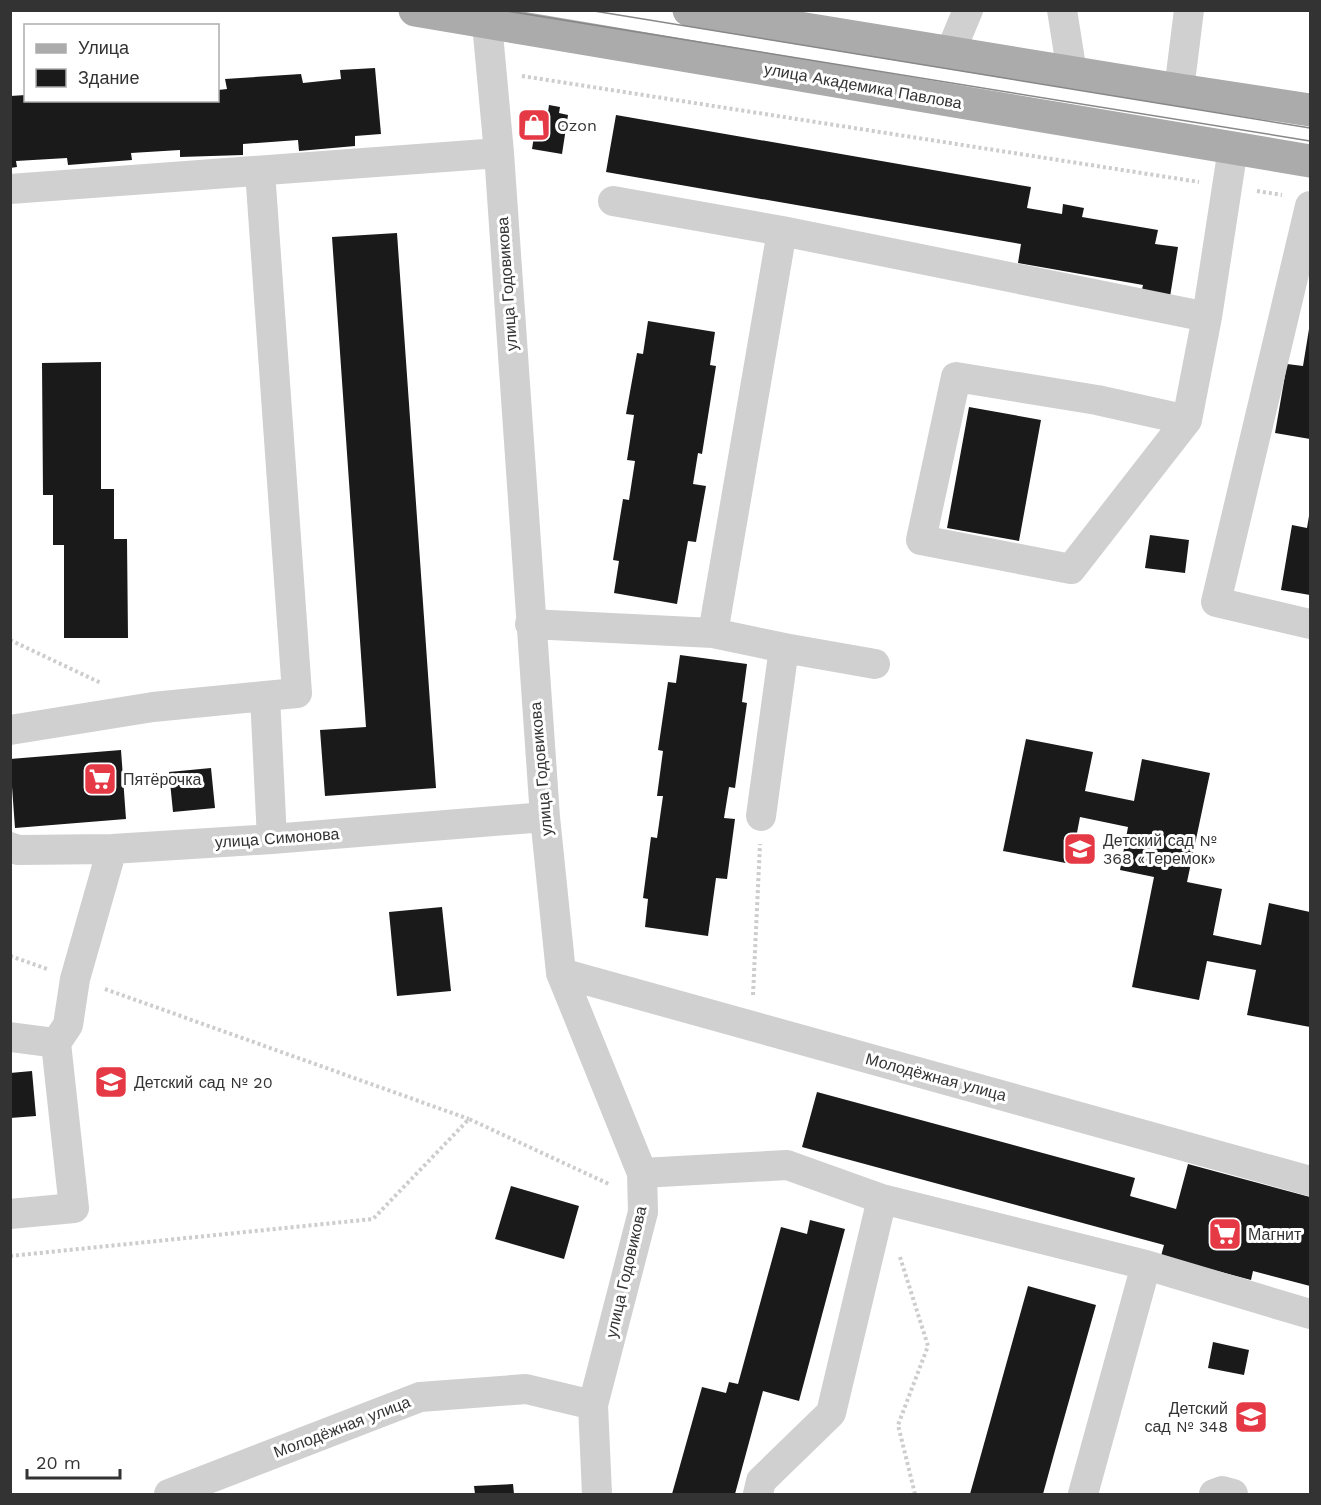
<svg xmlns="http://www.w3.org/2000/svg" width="1321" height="1505" viewBox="0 0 1321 1505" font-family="'Work Sans',sans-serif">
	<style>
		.building { fill: #1a1a1a }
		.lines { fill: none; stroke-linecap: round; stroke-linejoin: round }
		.path { stroke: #cdcdcd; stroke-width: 4; stroke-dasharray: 3 3; stroke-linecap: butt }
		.minor { stroke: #d0d0d0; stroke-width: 30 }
		.major { stroke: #ababab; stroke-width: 33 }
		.tram { stroke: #888; stroke-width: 1.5 }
		.labels { text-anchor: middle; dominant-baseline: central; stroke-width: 6; stroke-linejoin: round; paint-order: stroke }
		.street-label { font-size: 16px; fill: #333; stroke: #fff }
		.poi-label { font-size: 16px; fill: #333; stroke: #fff; text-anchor: start }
	</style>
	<rect width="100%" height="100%" fill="#fff"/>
	<path class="building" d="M 375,68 L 381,134 L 355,136 L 355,146 L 299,151 L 298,140 L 243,144 L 243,155 L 180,157 L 180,150 L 131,153 L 132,160 L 68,165 L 67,158 L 16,161 L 17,167 L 10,168 L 10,96 L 26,95 L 26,100 L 218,100 L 218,90 L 227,89 L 225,79 L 301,74 L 303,83 L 341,79 L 340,70 Z
		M 549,105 L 560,107 L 559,113 L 568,115 L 562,154 L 532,149 L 538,111 L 548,112 Z
		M 616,115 L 1031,187 L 1027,208 L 1062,214 L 1063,204 L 1084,208 L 1082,217 L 1158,230 L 1155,244 L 1178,247 L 1169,303 L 1140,298 L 1143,285 L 1018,263 L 1021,244 L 606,172 Z
		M 397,233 L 436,788 L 325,796 L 320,730 L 366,727 L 332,237 Z
		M 648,321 L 715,332 L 710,365 L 716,366 L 702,454 L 698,453 L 693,484 L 706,486 L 696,542 L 688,541 L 677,604 L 614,593 L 619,561 L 613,560 L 623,499 L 629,500 L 635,461 L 627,460 L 634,415 L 626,414 L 637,353 L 643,354 Z
		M 1309,329 L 1310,329 L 1310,439 L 1275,433 L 1287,364 L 1303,366 Z
		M 101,362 L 101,489 L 114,489 L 114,539 L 127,539 L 128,638 L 64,638 L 64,545 L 53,545 L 53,495 L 43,495 L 42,363 Z
		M 969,407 L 1041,420 L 1019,541 L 947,528 Z
		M 1309,516 L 1310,595 L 1281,590 L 1292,525 L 1307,528 Z
		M 1150,535 L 1189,540 L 1185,573 L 1145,568 Z
		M 680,655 L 747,664 L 742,702 L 747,703 L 735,788 L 729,787 L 724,818 L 735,819 L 727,879 L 716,878 L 708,936 L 645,927 L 648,899 L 643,898 L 651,837 L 657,838 L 663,796 L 657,796 L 663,751 L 658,750 L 668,682 L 676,683 Z
		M 1026,739 L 1093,752 L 1085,791 L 1134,801 L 1142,759 L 1210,773 L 1187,882 L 1222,889 L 1213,935 L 1261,945 L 1269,903 L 1310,912 L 1310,1027 L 1247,1015 L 1256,970 L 1207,961 L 1199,1000 L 1132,987 L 1154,877 L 1120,870 L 1128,827 L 1080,817 L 1071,864 L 1003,851 Z
		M 121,750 L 126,819 L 15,828 L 10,759 Z
		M 211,768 L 215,808 L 173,812 L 169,772 Z
		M 442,907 L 451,991 L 397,996 L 389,912 Z
		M 32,1071 L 36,1116 L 10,1118 L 10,1073 Z
		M 817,1092 L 1135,1178 L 1130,1196 L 1176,1209 L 1188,1164 L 1310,1197 L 1310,1286 L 1253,1271 L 1251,1280 L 1161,1256 L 1164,1245 L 802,1147 Z
		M 511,1186 L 579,1206 L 564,1259 L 495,1239 Z
		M 810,1220 L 845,1229 L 799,1401 L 763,1391 L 735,1494 L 672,1494 L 702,1387 L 726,1393 L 729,1382 L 738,1384 L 781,1227 L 807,1234 Z
		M 1028,1286 L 1096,1305 L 1054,1454 L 1043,1494 L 970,1494 Z
		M 1213,1342 L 1249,1350 L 1244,1375 L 1208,1368 Z
		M 513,1484 L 514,1494 L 475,1494 L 474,1486 Z"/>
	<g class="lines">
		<path class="path" d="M 522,76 L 1199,182
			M 1257,191 L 1282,195
			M 10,640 L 101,683
			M 10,956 L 47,969
			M 105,989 L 469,1119
			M 753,995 L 760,844
			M 10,1256 L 373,1219 L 469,1119 L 611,1185
			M 900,1257 L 928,1346 L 898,1425 L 915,1494"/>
		<path class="minor" d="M 1062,10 L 1072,73
			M 487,23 L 499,153 L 545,817 L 561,973 L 642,1173 L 643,1212 L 593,1405 L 597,1494
			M 950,53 L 968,10
			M 1179,90 L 1189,10
			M 260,171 L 297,693 L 265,696 L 272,839
			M 10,189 L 499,153
			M 613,201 L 782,231
			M 1310,206 L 1216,602 L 1310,624
			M 1187,420 L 1097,400 L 956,377 L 921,540 L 1071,569 L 1187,420 L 1207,317
			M 530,624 L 713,633 L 782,231 L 1207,317 L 1233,148
			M 713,633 L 784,648 L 761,816
			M 784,648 L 875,664
			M 10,730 L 153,707 L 265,696
			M 10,847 L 18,850 L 112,849 L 272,839 L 545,817
			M 561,973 L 1310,1181
			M 10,1037 L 56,1043
			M 642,1173 L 787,1165 L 882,1199 L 1146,1265 L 1310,1314
			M 10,1214 L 74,1208 L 56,1043 L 68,1025 L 75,979 L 112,849
			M 169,1494 L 420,1397 L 526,1389 L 593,1405
			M 758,1494 L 761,1481 L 831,1413 L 882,1199
			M 1083,1494 L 1146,1265
			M 1214,1494 L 1222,1491 L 1233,1494"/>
		<path class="major" d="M 415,10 L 1310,161
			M 689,10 L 1179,90 L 1310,110"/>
		<path class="tram" d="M 501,10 L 1310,141
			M 588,10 L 1310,128"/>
	</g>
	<defs>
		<symbol id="shop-square" viewBox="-11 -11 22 22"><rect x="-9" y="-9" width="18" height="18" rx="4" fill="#e63946" stroke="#fff"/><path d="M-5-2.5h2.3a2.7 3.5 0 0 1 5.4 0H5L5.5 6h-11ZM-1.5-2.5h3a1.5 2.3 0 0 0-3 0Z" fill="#fff"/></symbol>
		<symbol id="supermarket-square" viewBox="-11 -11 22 22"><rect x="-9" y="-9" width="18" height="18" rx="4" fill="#e63946" stroke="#fff"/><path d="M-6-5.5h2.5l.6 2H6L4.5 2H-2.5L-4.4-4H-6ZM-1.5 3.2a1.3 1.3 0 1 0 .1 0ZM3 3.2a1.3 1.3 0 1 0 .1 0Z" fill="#fff"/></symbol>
		<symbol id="school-square" viewBox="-11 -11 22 22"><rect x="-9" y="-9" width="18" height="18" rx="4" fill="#e63946" stroke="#fff"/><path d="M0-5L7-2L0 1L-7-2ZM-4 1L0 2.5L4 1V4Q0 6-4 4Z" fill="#fff"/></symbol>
	</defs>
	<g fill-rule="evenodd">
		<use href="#shop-square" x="515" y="106" width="38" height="38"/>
		<use href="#supermarket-square" x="81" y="760" width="38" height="38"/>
		<use href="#school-square" x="1061" y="830" width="38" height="38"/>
		<use href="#school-square" x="92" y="1063" width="38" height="38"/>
		<use href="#supermarket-square" x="1206" y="1215" width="38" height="38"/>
		<use href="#school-square" x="1232" y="1398" width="38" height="38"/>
	</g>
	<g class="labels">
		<g class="street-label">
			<text transform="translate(863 86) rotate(10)">улица Академика Павлова</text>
			<text transform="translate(507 284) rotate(-94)">улица Годовикова</text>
			<text transform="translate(541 769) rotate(-95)">улица Годовикова</text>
			<text transform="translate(277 838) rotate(-4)">улица Симонова</text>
			<text transform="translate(936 1077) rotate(15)">Молодёжная улица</text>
			<text transform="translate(626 1272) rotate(-77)">улица Годовикова</text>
			<text transform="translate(342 1427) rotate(-21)">Молодёжная улица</text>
		</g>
		<g class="poi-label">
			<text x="557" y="125">Ozon</text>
			<text x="123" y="779">Пятёрочка</text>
			<text x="1103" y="840">Детский сад №<tspan x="1103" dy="18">368 «Теремок»</tspan></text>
			<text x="134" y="1082">Детский сад № 20</text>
			<text x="1248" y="1234">Магнит</text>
			<text x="1228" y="1408" text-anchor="end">Детский<tspan x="1228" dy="18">сад № 348</tspan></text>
		</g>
	</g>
	<rect width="1321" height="1505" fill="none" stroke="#333333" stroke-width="24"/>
	<rect x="24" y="24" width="195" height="78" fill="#ffffff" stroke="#adadad" stroke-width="1.5"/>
	<rect x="36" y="44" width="30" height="9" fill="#ababab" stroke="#adadad" stroke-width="1.5"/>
	<text x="78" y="54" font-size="18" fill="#333333">Улица</text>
	<rect x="36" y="69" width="30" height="18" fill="#1a1a1a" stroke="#adadad" stroke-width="1.5"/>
	<text x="78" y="84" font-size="18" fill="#333333">Здание</text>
	<path d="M27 1469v9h93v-9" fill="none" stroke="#333333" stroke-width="3"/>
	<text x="36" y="1469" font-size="18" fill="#333333" stroke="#ffffff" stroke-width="4.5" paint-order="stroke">20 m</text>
</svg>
